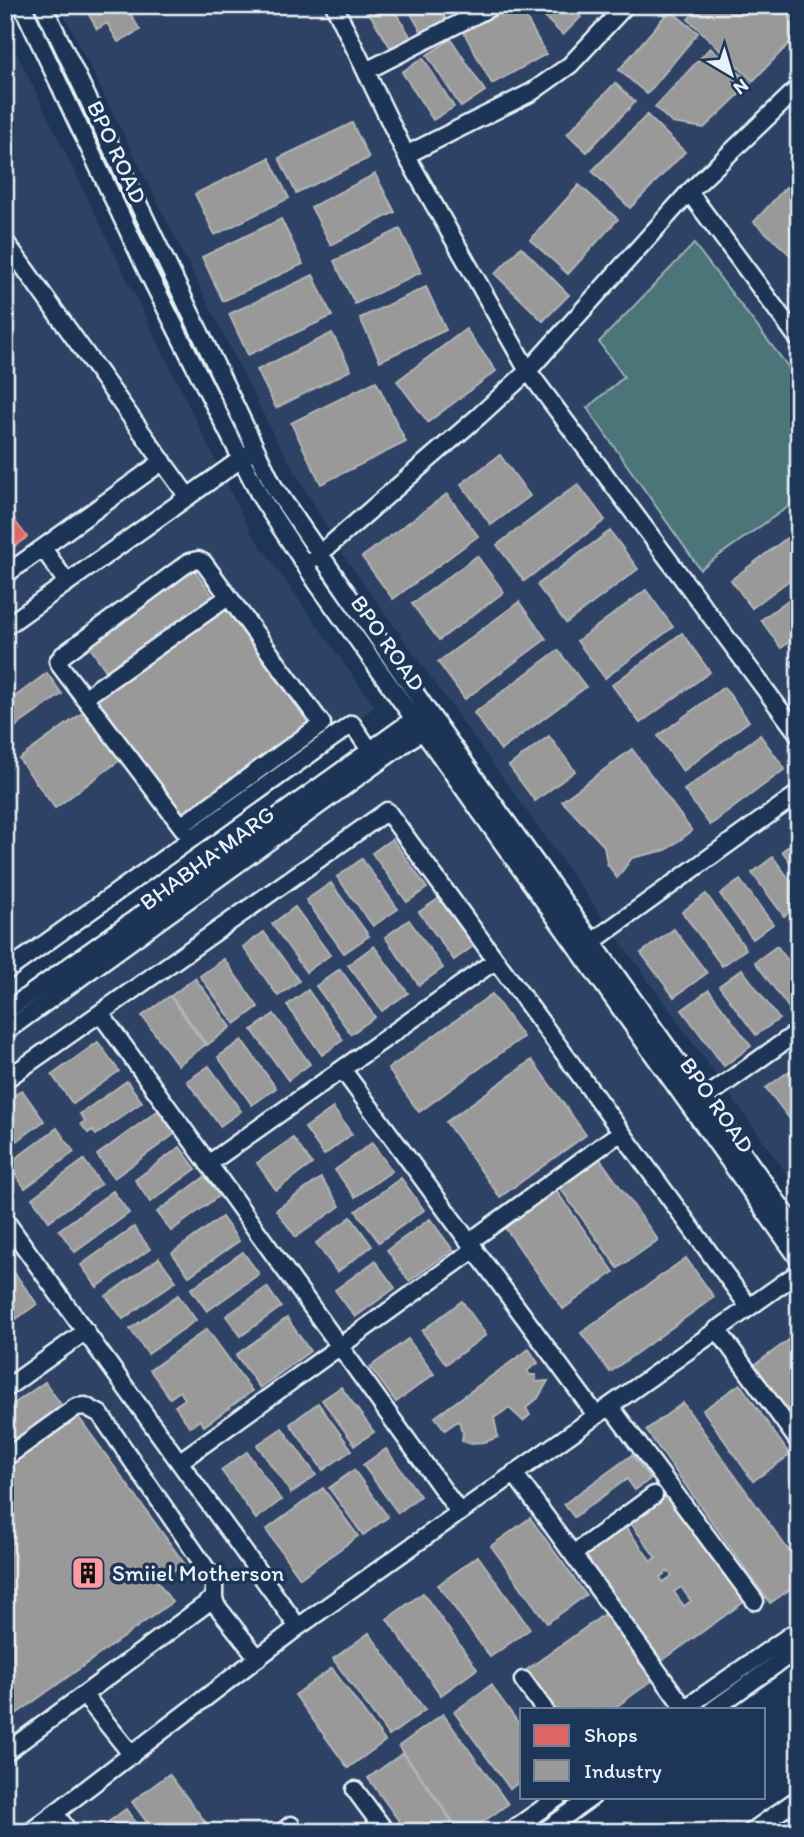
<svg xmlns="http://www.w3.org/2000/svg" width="804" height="1837" viewBox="0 0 804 1837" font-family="Itim,sans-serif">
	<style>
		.built { fill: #2e4265 }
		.green { fill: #4c7478; stroke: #9ab2b8; stroke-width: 2 }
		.shops { fill: #e06666; stroke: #e29092; stroke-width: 2 }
		.industry { fill: #999; stroke: #b1b3b6; stroke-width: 2; fill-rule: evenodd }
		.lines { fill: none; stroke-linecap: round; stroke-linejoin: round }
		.minor-casing { stroke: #e8f1f8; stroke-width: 21 }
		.minor { stroke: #1d3557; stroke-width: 16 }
		.labels { text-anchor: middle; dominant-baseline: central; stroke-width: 7; stroke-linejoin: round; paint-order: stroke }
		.street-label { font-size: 23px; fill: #e8f1f8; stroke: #1d3557 }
		.poi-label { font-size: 23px; fill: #e8f1f8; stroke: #1d3557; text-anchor: start }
	</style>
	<rect width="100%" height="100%" fill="#1d3557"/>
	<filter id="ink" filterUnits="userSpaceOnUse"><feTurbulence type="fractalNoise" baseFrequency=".0143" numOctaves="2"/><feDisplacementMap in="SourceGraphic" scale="14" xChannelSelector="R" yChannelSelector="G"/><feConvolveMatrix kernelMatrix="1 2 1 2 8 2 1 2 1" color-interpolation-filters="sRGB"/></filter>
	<g filter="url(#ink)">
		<path class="built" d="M 59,5 L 799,5 L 799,1191 L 343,555 L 272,432 Z
			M 5,29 L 250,531 L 375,707 L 5,975 Z
			M 414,719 L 799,1236 L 799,1634 L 693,1709 L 522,1709 L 522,1797 L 569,1797 L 520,1832 L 5,1832 L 5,1012 Z"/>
		<path class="green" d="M 694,244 L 799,381 L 799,499 L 700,569 L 587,408 L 624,377 L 599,342 Z"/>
		<path class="shops" d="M 5,508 L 27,537 L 5,553 Z"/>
		<path class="industry" d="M 96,5 L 144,5 L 130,13 L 140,30 L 118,42 L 107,23 L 97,29 L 87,11 Z
			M 364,5 L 391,5 L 413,41 L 394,53 Z
			M 406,5 L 438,5 L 446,19 L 422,33 Z
			M 508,5 L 519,5 L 546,54 L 492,84 L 463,31 Z
			M 532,5 L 569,5 L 581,17 L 563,35 Z
			M 702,5 L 794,5 L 799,10 L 799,33 L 753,81 L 688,19 Z
			M 670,10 L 698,33 L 647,94 L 619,70 Z
			M 451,39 L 485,91 L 461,107 L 427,55 Z
			M 710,48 L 751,83 L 704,128 L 672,123 L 655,107 Z
			M 423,58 L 454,107 L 433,120 L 402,72 Z
			M 615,83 L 635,102 L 587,152 L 567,134 Z
			M 647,115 L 685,152 L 630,208 L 592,171 Z
			M 352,123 L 369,158 L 296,193 L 279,158 Z
			M 269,158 L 289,198 L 215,235 L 195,194 Z
			M 375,174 L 395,212 L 331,245 L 311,207 Z
			M 579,185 L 618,219 L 568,274 L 530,240 Z
			M 786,187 L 799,199 L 799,263 L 754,222 Z
			M 281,219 L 303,264 L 223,301 L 202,257 Z
			M 400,229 L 421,272 L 355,304 L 334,261 Z
			M 521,247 L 569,295 L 543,321 L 495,274 Z
			M 313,275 L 332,316 L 248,355 L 229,314 Z
			M 426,287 L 446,330 L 380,361 L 360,318 Z
			M 466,329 L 496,371 L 428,422 L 397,381 Z
			M 332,333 L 351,370 L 276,408 L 257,370 Z
			M 376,381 L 406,442 L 321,484 L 291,423 Z
			M 500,455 L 530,496 L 491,525 L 461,484 Z
			M 578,484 L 605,520 L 524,581 L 497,545 Z
			M 447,494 L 478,536 L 393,599 L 362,557 Z
			M 610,531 L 638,569 L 566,623 L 537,585 Z
			M 791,535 L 799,546 L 799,573 L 752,608 L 731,580 Z
			M 477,556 L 504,592 L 439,640 L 412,604 Z
			M 194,570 L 215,599 L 109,675 L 89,646 Z
			M 646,590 L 673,627 L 605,678 L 577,641 Z
			M 799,592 L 799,635 L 781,648 L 761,620 Z
			M 519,602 L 546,639 L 465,699 L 438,662 Z
			M 224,606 L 309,724 L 180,818 L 95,699 Z
			M 682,633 L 710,672 L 640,723 L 612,685 Z
			M 558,650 L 586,687 L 501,750 L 474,713 Z
			M 799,656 L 799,676 L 790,663 Z
			M 47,673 L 62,694 L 5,734 L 5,704 Z
			M 724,687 L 749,721 L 683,771 L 658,736 Z
			M 85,711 L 120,760 L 55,808 L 19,759 Z
			M 760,735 L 785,769 L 710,825 L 684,790 Z
			M 549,736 L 575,771 L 535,801 L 509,766 Z
			M 632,749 L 692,831 L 666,850 L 632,858 L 617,878 L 607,863 L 604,846 L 562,801 Z
			M 392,839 L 427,888 L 407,902 L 372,853 Z
			M 799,839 L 799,873 L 782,851 Z
			M 773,857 L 799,892 L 799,905 L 784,916 L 752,873 Z
			M 362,859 L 398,909 L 373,926 L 337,877 Z
			M 740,880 L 773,924 L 753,939 L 720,894 Z
			M 331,883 L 369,936 L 344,953 L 306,900 Z
			M 706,894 L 746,949 L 722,966 L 682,912 Z
			M 441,897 L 476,944 L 454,960 L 419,912 Z
			M 295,907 L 330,955 L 306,972 L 272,924 Z
			M 409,920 L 443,968 L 419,985 L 385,937 Z
			M 674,929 L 707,973 L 674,997 L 641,953 Z
			M 264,932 L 299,981 L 278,996 L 243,947 Z
			M 374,946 L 408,993 L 382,1011 L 348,965 Z
			M 777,946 L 799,975 L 799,1001 L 789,1008 L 755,962 Z
			M 224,959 L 258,1007 L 235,1024 L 200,976 Z
			M 340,969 L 375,1017 L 351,1034 L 316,986 Z
			M 742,969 L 779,1019 L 756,1035 L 719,986 Z
			M 195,978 L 231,1027 L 207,1045 L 171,996 Z
			M 308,990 L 343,1040 L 322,1055 L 287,1005 Z
			M 709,990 L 751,1046 L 724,1066 L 682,1010 Z
			M 492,994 L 523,1037 L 419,1112 L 388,1069 Z
			M 170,996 L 205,1045 L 178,1065 L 142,1016 Z
			M 274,1014 L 310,1064 L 288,1080 L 252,1030 Z
			M 242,1040 L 276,1088 L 252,1105 L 218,1057 Z
			M 98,1042 L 119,1071 L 73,1104 L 52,1075 Z
			M 532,1060 L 586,1135 L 500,1197 L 446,1122 Z
			M 799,1064 L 799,1131 L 766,1088 Z
			M 209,1066 L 241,1111 L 220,1126 L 187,1081 Z
			M 127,1081 L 142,1102 L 96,1135 L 92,1130 L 88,1133 L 81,1124 L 85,1121 L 80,1114 Z
			M 22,1090 L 44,1121 L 5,1150 L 5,1102 Z
			M 333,1108 L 352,1134 L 324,1155 L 305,1128 Z
			M 159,1110 L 176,1133 L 114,1178 L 97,1155 Z
			M 57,1128 L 74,1152 L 25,1188 L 8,1164 Z
			M 293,1138 L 312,1164 L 276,1190 L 257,1163 Z
			M 372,1143 L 392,1171 L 355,1197 L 335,1170 Z
			M 180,1147 L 196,1169 L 150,1202 L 135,1180 Z
			M 595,1152 L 658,1240 L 618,1268 L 555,1181 Z
			M 84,1160 L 101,1184 L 49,1221 L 32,1198 Z
			M 206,1176 L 220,1195 L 171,1231 L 157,1212 Z
			M 321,1178 L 340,1206 L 296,1237 L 276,1210 Z
			M 401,1178 L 424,1210 L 379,1242 L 356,1211 Z
			M 552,1185 L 614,1272 L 563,1309 L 501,1222 Z
			M 113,1191 L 129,1213 L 75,1252 L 59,1230 Z
			M 222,1217 L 239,1241 L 189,1276 L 172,1253 Z
			M 351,1217 L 372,1246 L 337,1272 L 316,1243 Z
			M 430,1219 L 453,1250 L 409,1281 L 387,1250 Z
			M 134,1227 L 150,1249 L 97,1287 L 81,1265 Z
			M 243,1252 L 259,1274 L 207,1311 L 191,1289 Z
			M 159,1258 L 176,1281 L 123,1319 L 106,1296 Z
			M 686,1258 L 714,1297 L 610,1372 L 581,1333 Z
			M 5,1260 L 37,1304 L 5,1327 Z
			M 375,1261 L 395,1288 L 355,1317 L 335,1290 Z
			M 267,1287 L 281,1307 L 241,1336 L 226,1316 Z
			M 178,1295 L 196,1320 L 148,1354 L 130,1329 Z
			M 462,1301 L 486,1335 L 446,1364 L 422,1331 Z
			M 287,1318 L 310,1351 L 260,1388 L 236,1355 Z
			M 207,1329 L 252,1391 L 204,1426 L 200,1420 L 190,1427 L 175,1406 L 185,1399 L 180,1391 L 170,1398 L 150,1370 Z
			M 408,1339 L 434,1374 L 396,1402 L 370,1367 Z
			M 789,1340 L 799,1353 L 799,1429 L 753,1366 Z
			M 529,1349 L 538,1363 L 527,1371 L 530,1375 L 536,1375 L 536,1382 L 548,1381 L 538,1398 L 526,1408 L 530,1415 L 523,1421 L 509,1408 L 494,1418 L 498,1437 L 485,1442 L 470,1443 L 462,1441 L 463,1431 L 461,1430 L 460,1424 L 458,1421 L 445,1430 L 435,1417 Z
			M 45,1382 L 62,1406 L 15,1439 L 5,1425 L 5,1410 Z
			M 740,1384 L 790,1455 L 753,1481 L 703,1410 Z
			M 341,1387 L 374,1432 L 355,1445 L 322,1400 Z
			M 318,1403 L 352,1450 L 323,1470 L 290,1424 Z
			M 683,1403 L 799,1565 L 799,1583 L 770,1603 L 646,1430 Z
			M 77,1415 L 184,1563 L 158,1582 L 172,1602 L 5,1722 L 5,1467 Z
			M 282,1428 L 316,1475 L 291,1493 L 257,1445 Z
			M 386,1449 L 420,1496 L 398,1513 L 363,1465 Z
			M 247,1452 L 281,1500 L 256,1519 L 221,1470 Z
			M 632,1455 L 650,1479 L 635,1490 L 627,1479 L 574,1517 L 564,1504 Z
			M 354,1470 L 388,1517 L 363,1535 L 329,1488 Z
			M 323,1488 L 358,1536 L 300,1578 L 266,1530 Z
			M 672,1492 L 748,1599 L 660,1662 L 584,1555 L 625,1526 L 651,1561 L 656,1558 L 630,1522 ZM 668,1571 L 672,1576 L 663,1582 L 660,1577 ZM 681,1587 L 691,1601 L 684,1606 L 674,1592 Z
			M 530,1518 L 586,1595 L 547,1623 L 491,1546 Z
			M 478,1556 L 530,1629 L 490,1657 L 438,1585 Z
			M 423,1593 L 477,1669 L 441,1695 L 387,1619 Z
			M 606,1613 L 653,1680 L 613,1709 L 553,1709 L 525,1671 Z
			M 369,1633 L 425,1710 L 389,1736 L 333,1659 Z
			M 332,1668 L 385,1741 L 348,1768 L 295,1695 Z
			M 491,1685 L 522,1728 L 522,1780 L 510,1789 L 454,1712 Z
			M 443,1714 L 508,1804 L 469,1832 L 461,1832 L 399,1746 Z
			M 403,1753 L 455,1826 L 448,1832 L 407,1832 L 368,1778 Z
			M 169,1774 L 213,1832 L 154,1832 L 132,1802 Z
			M 126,1809 L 143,1832 L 95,1832 Z"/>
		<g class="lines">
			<defs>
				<path id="minor" d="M 22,5 L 147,271 L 260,496 L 317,583 L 799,1259
					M 43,5 L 274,487 L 427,710 L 799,1232
					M 334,5 L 406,155 L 528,371 L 799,735
					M 366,71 L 495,5
					M 406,155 L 532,92 L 570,65 L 626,5
					M 689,192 L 799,340
					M 5,241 L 188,497
					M 43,548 L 67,583
					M 315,558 L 479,416 L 528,371 L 689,192 L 799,87
					M 5,575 L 163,461
					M 5,627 L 248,454
					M 84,698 L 228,597
					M 181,826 L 322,724 L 204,563 L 198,560 L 189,562 L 63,655 L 58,661 L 61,667 L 191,839
					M 585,947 L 799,793
					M 5,972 L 352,724 L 370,750
					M 5,1012 L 421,714
					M 100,1013 L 459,1512
					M 5,1032 L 430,725
					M 342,1069 L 596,1415
					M 5,1080 L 387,811 L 749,1307
					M 695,1105 L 799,1031
					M 208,1164 L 496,960
					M 5,1220 L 298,1627
					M 469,1242 L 621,1132
					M 717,1329 L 799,1442
					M 5,1389 L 86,1331
					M 610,1406 L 755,1601
					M 5,1458 L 76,1407 L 85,1406 L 100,1414 L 214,1580 L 214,1598 L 216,1605 L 258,1658
					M 179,1462 L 475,1249
					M 514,1473 L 685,1709
					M 573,1554 L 654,1495
					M 523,1680 L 544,1709
					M 84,1695 L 132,1755
					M 684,1709 L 799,1629
					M 714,1709 L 799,1648
					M 5,1753 L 214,1598
					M 355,1790 L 386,1832
					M 55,1813 L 69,1832
					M 30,1832 L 298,1627 L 799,1272
					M 282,1832 L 291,1825
					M 509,1832 L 559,1797
					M 543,1832 L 592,1797
					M 751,1832 L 799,1798"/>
			</defs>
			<use href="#minor" class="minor-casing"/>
			<use href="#minor" class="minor"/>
		</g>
	</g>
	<defs>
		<symbol id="building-square" viewBox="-11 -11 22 22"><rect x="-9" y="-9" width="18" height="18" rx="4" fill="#ff9aa2" stroke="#1d3557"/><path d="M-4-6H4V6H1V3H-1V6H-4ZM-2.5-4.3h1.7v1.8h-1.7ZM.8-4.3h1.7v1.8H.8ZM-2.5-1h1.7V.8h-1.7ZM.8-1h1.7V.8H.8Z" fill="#111"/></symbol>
	</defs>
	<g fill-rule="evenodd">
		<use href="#building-square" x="69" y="1554" width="38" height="38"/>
	</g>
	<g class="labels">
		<g class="street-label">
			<text transform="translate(117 152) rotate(65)">BPO ROAD</text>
			<text transform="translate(388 643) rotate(55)">BPO ROAD</text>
			<text transform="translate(207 858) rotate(-36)">BHABHA MARG</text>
			<text transform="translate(717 1105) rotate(55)">BPO ROAD</text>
		</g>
		<g class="poi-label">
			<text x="112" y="1573">Smiiel Motherson</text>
		</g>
	</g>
	<rect width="804" height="1837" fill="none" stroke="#1d3557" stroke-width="28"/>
	<rect x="14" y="14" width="776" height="1809" fill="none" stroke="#e8f1f8" stroke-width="2.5" filter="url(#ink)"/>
	<rect x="520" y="1708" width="245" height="91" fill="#1d3557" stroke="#6e8097" stroke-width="2"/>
	<rect x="534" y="1725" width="35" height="21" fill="#e06666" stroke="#6e8097" stroke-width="2"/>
	<text x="584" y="1742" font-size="21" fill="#e8f1f8">Shops</text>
	<rect x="534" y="1760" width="35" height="21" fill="#999999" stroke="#6e8097" stroke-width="2"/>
	<text x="584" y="1778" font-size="21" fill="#e8f1f8">Industry</text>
	<g transform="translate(731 74) rotate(142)" stroke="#1d3557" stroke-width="5" paint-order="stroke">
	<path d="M0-5L12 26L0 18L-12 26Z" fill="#e8f1f8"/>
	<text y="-10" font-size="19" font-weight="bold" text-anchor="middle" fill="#e8f1f8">N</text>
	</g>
</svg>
